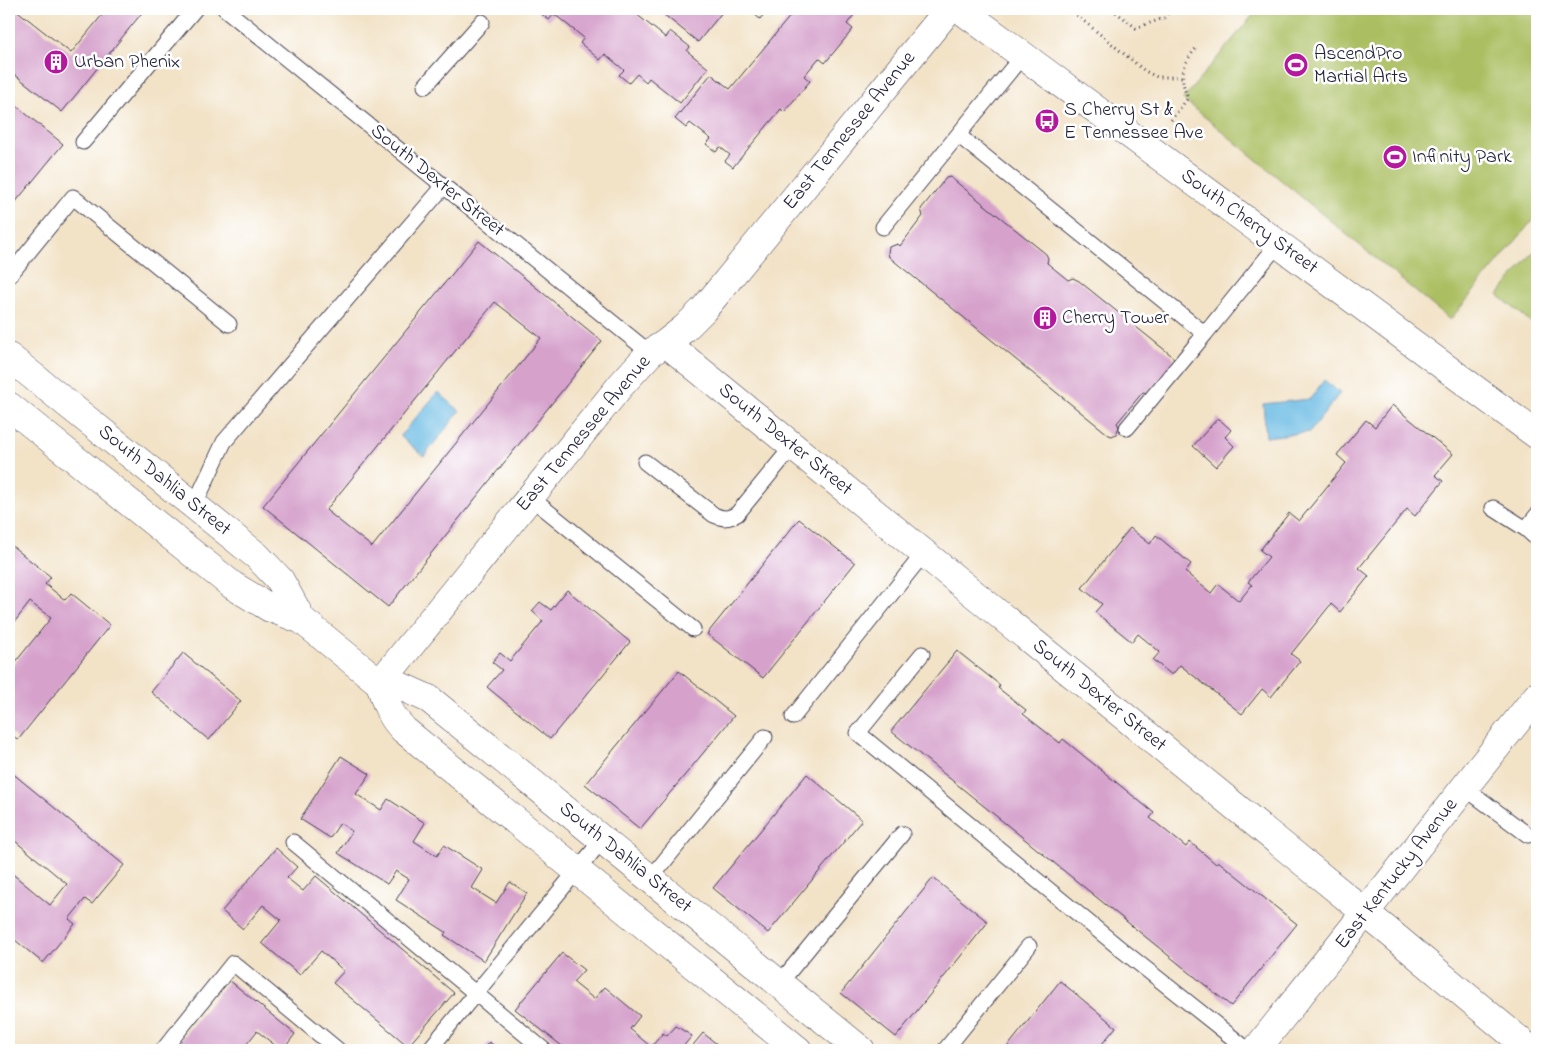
<svg xmlns="http://www.w3.org/2000/svg" width="1546" height="1059" viewBox="0 0 1546 1059" font-family="'Indie Flower',sans-serif">
	<style>
		.green { fill: #abbf62; stroke: #66704e }
		.water { fill: #68bae3; stroke: #456e8f }
		.building { fill: #d6a2cc; fill-rule: evenodd }
		.lines { fill: none; stroke-linecap: round; stroke-linejoin: round }
		.service-casing { stroke: #413f50; stroke-width: 17 }
		.minor-casing { stroke: #413f50; stroke-width: 29 }
		.tertiary-casing { stroke: #413f50; stroke-width: 29 }
		.path { stroke: #413f50; stroke-width: 3; stroke-dasharray: 1 4; stroke-linecap: butt }
		.service { stroke: #fff; stroke-width: 15 }
		.minor { stroke: #fff; stroke-width: 28 }
		.tertiary { stroke: #fff; stroke-width: 28 }
		.labels { text-anchor: middle; dominant-baseline: central; stroke-width: 5; stroke-linejoin: round; paint-order: stroke }
		.poi-label { font-size: 20px; fill: #22223b; stroke: #fff; text-anchor: start }
		.street-label { font-size: 20px; fill: #22223b; stroke: #fff }
	</style>
	<rect width="100%" height="100%" fill="#fff"/>
	<filter id="ink" filterUnits="userSpaceOnUse"><feTurbulence type="fractalNoise" baseFrequency=".02" numOctaves="2"/><feDisplacementMap in="SourceGraphic" scale="10" xChannelSelector="R" yChannelSelector="G"/><feConvolveMatrix kernelMatrix="1 2 1 2 8 2 1 2 1" color-interpolation-filters="sRGB"/></filter>
	<filter id="wash" filterUnits="userSpaceOnUse"><feTurbulence type="fractalNoise" baseFrequency=".0096" numOctaves="4" result="noise"/><feDisplacementMap in="SourceGraphic" scale="20" xChannelSelector="R" yChannelSelector="G"/><feGaussianBlur stdDeviation="1.12" result="paint"/><feColorMatrix in="noise" values="0 0 0 0 0 0 0 0 0 0 0 0 0 0 0 0 0 1.4 0 .05"/><feComposite in="paint" operator="in"/></filter>
	<g filter="url(#wash)">
		<rect width="100%" height="100%" fill="#f2e2c6"/>
		<path class="green" d="M 1258,9 L 1537,9 L 1537,215 L 1450,320 L 1183,99 Z
			M 1537,248 L 1537,327 L 1498,295 Z"/>
		<path class="water" d="M 1324,380 L 1340,393 L 1310,432 L 1266,437 L 1263,404 L 1310,399 Z
			M 438,392 L 460,411 L 424,456 L 400,436 Z"/>
		<g id="blocks">
			<path class="building" d="M 9,9 L 15,9 L 71,53 L 107,9 L 145,9 L 62,112 L 9,70 Z
				M 535,9 L 630,9 L 666,38 L 670,31 L 690,47 L 687,51 L 708,68 L 680,103 L 649,78 L 646,82 L 637,74 L 629,83 L 619,75 L 624,70 L 605,54 L 600,60 L 580,43 L 584,38 L 554,14 L 549,20 Z
				M 657,9 L 720,9 L 723,11 L 698,42 Z
				M 748,9 L 768,9 L 760,19 Z
				M 796,9 L 852,9 L 856,12 L 847,24 L 853,29 L 825,63 L 819,58 L 804,76 L 810,81 L 784,112 L 781,109 L 733,167 L 725,161 L 730,155 L 720,147 L 716,152 L 706,144 L 711,139 L 690,123 L 686,128 L 675,119 L 711,74 L 730,89 Z
				M 9,100 L 63,144 L 9,210 Z
				M 950,177 L 1046,254 L 1048,258 L 1047,263 L 1068,280 L 1073,278 L 1079,281 L 1171,355 L 1174,359 L 1173,364 L 1147,393 L 1143,392 L 1117,423 L 1119,427 L 1116,434 L 1112,436 L 1109,435 L 889,257 L 888,252 L 889,247 L 898,244 L 900,246 L 923,216 L 921,209 L 946,178 Z
				M 479,241 L 602,341 L 388,607 L 263,506 ZM 495,302 L 541,338 L 372,547 L 326,510 Z
				M 1392,405 L 1453,454 L 1435,475 L 1443,481 L 1415,516 L 1407,509 L 1359,568 L 1369,576 L 1340,612 L 1331,604 L 1291,654 L 1300,661 L 1271,697 L 1262,689 L 1242,714 L 1180,665 L 1172,675 L 1153,660 L 1160,652 L 1138,634 L 1132,642 L 1095,612 L 1102,604 L 1082,588 L 1130,528 L 1150,544 L 1156,535 L 1191,564 L 1185,572 L 1211,593 L 1218,584 L 1239,601 L 1252,585 L 1248,582 L 1269,557 L 1260,550 L 1289,513 L 1299,521 L 1346,463 L 1337,455 L 1366,420 L 1375,427 Z
				M 1218,418 L 1231,430 L 1225,437 L 1234,446 L 1216,467 L 1193,446 Z
				M 799,519 L 855,563 L 763,678 L 707,634 Z
				M 12,546 L 51,577 L 45,584 L 65,600 L 71,593 L 110,625 L 18,740 L 9,732 L 9,670 L 51,618 L 30,602 L 9,629 L 9,550 Z
				M 567,590 L 630,642 L 550,739 L 487,687 L 502,670 L 492,662 L 500,653 L 510,661 L 543,621 L 532,611 L 540,602 L 551,610 Z
				M 957,651 L 1000,685 L 998,688 L 1026,710 L 1023,714 L 1060,743 L 1063,739 L 1154,813 L 1150,818 L 1186,847 L 1190,842 L 1216,864 L 1218,861 L 1297,924 L 1231,1006 L 891,731 Z
				M 183,653 L 241,701 L 209,740 L 151,692 Z
				M 679,671 L 734,716 L 640,829 L 585,784 Z
				M 341,756 L 370,774 L 356,794 L 381,810 L 388,799 L 425,823 L 414,841 L 437,856 L 444,845 L 483,870 L 472,888 L 496,903 L 510,882 L 527,893 L 484,961 L 444,935 L 446,932 L 396,900 L 409,879 L 396,871 L 387,884 L 338,853 L 352,831 L 340,823 L 330,838 L 300,819 Z
				M 11,772 L 124,865 L 92,904 L 85,899 L 69,919 L 75,924 L 43,963 L 9,935 L 9,871 L 50,905 L 67,884 L 9,836 L 9,775 Z
				M 807,774 L 862,820 L 768,933 L 713,888 Z
				M 276,848 L 297,867 L 287,878 L 303,891 L 316,876 L 454,993 L 408,1046 L 333,983 L 344,971 L 321,951 L 300,975 L 262,943 L 281,920 L 263,905 L 243,929 L 222,911 Z
				M 933,878 L 988,922 L 896,1037 L 841,993 Z
				M 562,953 L 584,970 L 573,982 L 594,999 L 605,987 L 640,1016 L 630,1029 L 651,1047 L 663,1033 L 667,1036 L 676,1026 L 692,1036 L 680,1050 L 567,1050 L 515,1009 Z
				M 229,980 L 295,1034 L 283,1050 L 281,1050 L 257,1031 L 242,1050 L 172,1050 Z
				M 1060,981 L 1116,1027 L 1097,1050 L 1005,1050 Z
				M 703,1033 L 718,1045 L 715,1050 L 689,1050 Z
				M 489,1042 L 500,1050 L 482,1050 Z"/>
		</g>
	</g>
	<g filter="url(#ink)">
		<use href="#blocks" fill-opacity="0" stroke="#413f50" stroke-width="1"/>
		<g class="lines">
			<defs>
				<path id="service" d="M 225,9 L 650,353
					M 425,86 L 482,22
					M 958,135 L 1205,334 L 1127,428
					M 83,142 L 195,9
					M 883,227 L 1023,55
					M 9,276 L 73,197 L 229,324
					M 1205,334 L 1278,244
					M 645,462 L 714,515 C 723,519 728,519 737,514 L 792,447
					M 530,497 L 693,629
					M 194,506 L 224,442 L 444,186
					M 1493,508 L 1526,529
					M 1537,515 L 1526,529 L 1537,539
					M 922,654 L 858,733 L 1122,950 L 1248,1050
					M 793,717 L 924,553
					M 1465,788 L 1528,835
					M 293,842 L 544,1050
					M 650,879 L 765,737
					M 779,984 L 902,834
					M 163,1050 L 233,963 L 338,1050
					M 429,1050 L 602,840
					M 945,1050 L 1029,946"/>
				<path id="minor" d="M 666,343 L 1394,936 L 1531,1050
					M 9,357 L 257,556 L 280,580 L 302,620
					M 9,406 L 232,585 L 270,608 L 302,620 L 380,683 L 400,686 L 429,699 L 861,1050
					M 380,683 L 621,385 L 650,353 L 666,343 L 685,328 L 704,309 L 949,9
					M 380,683 C 385,702 390,716 404,730 L 798,1050"/>
				<path id="tertiary" d="M 960,9 L 1537,435
					M 1256,1050 L 1537,696"/>
			</defs>
			<use href="#service" class="service-casing"/>
			<use href="#minor" class="minor-casing"/>
			<use href="#tertiary" class="tertiary-casing"/>
			<path class="path" d="M 1069,9 L 1145,71 L 1157,77 L 1182,77
				M 1112,9 L 1136,28 L 1164,18 L 1171,9
				M 1171,120 L 1188,98 C 1178,76 1183,63 1198,46"/>
			<use href="#service" class="service"/>
			<use href="#minor" class="minor"/>
			<use href="#tertiary" class="tertiary"/>
		</g>
	</g>
	<defs>
		<symbol id="building-disc" viewBox="-11 -11 22 22"><circle r="9.5" fill="#b5179e" stroke="#fff"/><path d="M-4-6H4V6H1V3H-1V6H-4ZM-2.5-4.3h1.7v1.8h-1.7ZM.8-4.3h1.7v1.8H.8ZM-2.5-1h1.7V.8h-1.7ZM.8-1h1.7V.8H.8Z" fill="#fff"/></symbol>
		<symbol id="stadium-disc" viewBox="-11 -11 22 22"><circle r="9.5" fill="#b5179e" stroke="#fff"/><path d="M0-5a6.5 5 0 1 0 0 10a6.5 5 0 1 0 0-10ZM-3.5-1.8h7v3.6h-7Z" fill="#fff"/></symbol>
		<symbol id="bus-disc" viewBox="-11 -11 22 22"><circle r="9.5" fill="#b5179e" stroke="#fff"/><path d="M-5-6H5V4H4V6H2V4H-2V6H-4V4H-5ZM-3.5-4V0h7V-4ZM-3.5 1.2v1.5H-2V1.2ZM2 1.2v1.5H3.5V1.2Z" fill="#fff"/></symbol>
	</defs>
	<g fill-rule="evenodd">
		<use href="#building-disc" x="42" y="48" width="28" height="28"/>
		<use href="#stadium-disc" x="1282" y="51" width="28" height="28"/>
		<use href="#bus-disc" x="1033" y="107" width="28" height="28"/>
		<use href="#stadium-disc" x="1381" y="143" width="28" height="28"/>
		<use href="#building-disc" x="1031" y="304" width="28" height="28"/>
	</g>
	<g class="labels">
		<g class="poi-label">
			<text x="1314" y="54">AscendPro<tspan x="1314" dy="23">Martial Arts</tspan></text>
			<text x="74" y="62">Urban Phenix</text>
			<text x="1064" y="110">S Cherry St &amp;<tspan x="1064" dy="23">E Tennessee Ave</tspan></text>
			<text x="1412" y="157">Infinity Park</text>
			<text x="1062" y="318">Cherry Tower</text>
		</g>
		<g class="street-label">
			<text transform="translate(850 131) rotate(-51)">East Tennessee Avenue</text>
			<text transform="translate(437 181) rotate(39)">South Dexter Street</text>
			<text transform="translate(1249 222) rotate(36)">South Cherry Street</text>
			<text transform="translate(584 434) rotate(-50)">East Tennessee Avenue</text>
			<text transform="translate(785 440) rotate(39)">South Dexter Street</text>
			<text transform="translate(164 481) rotate(39)">South Dahlia Street</text>
			<text transform="translate(1099 696) rotate(39)">South Dexter Street</text>
			<text transform="translate(625 858) rotate(39)">South Dahlia Street</text>
			<text transform="translate(1397 874) rotate(-52)">East Kentucky Avenue</text>
		</g>
	</g>
	<rect width="1546" height="1059" fill="none" stroke="#fff" stroke-width="30"/>
</svg>
